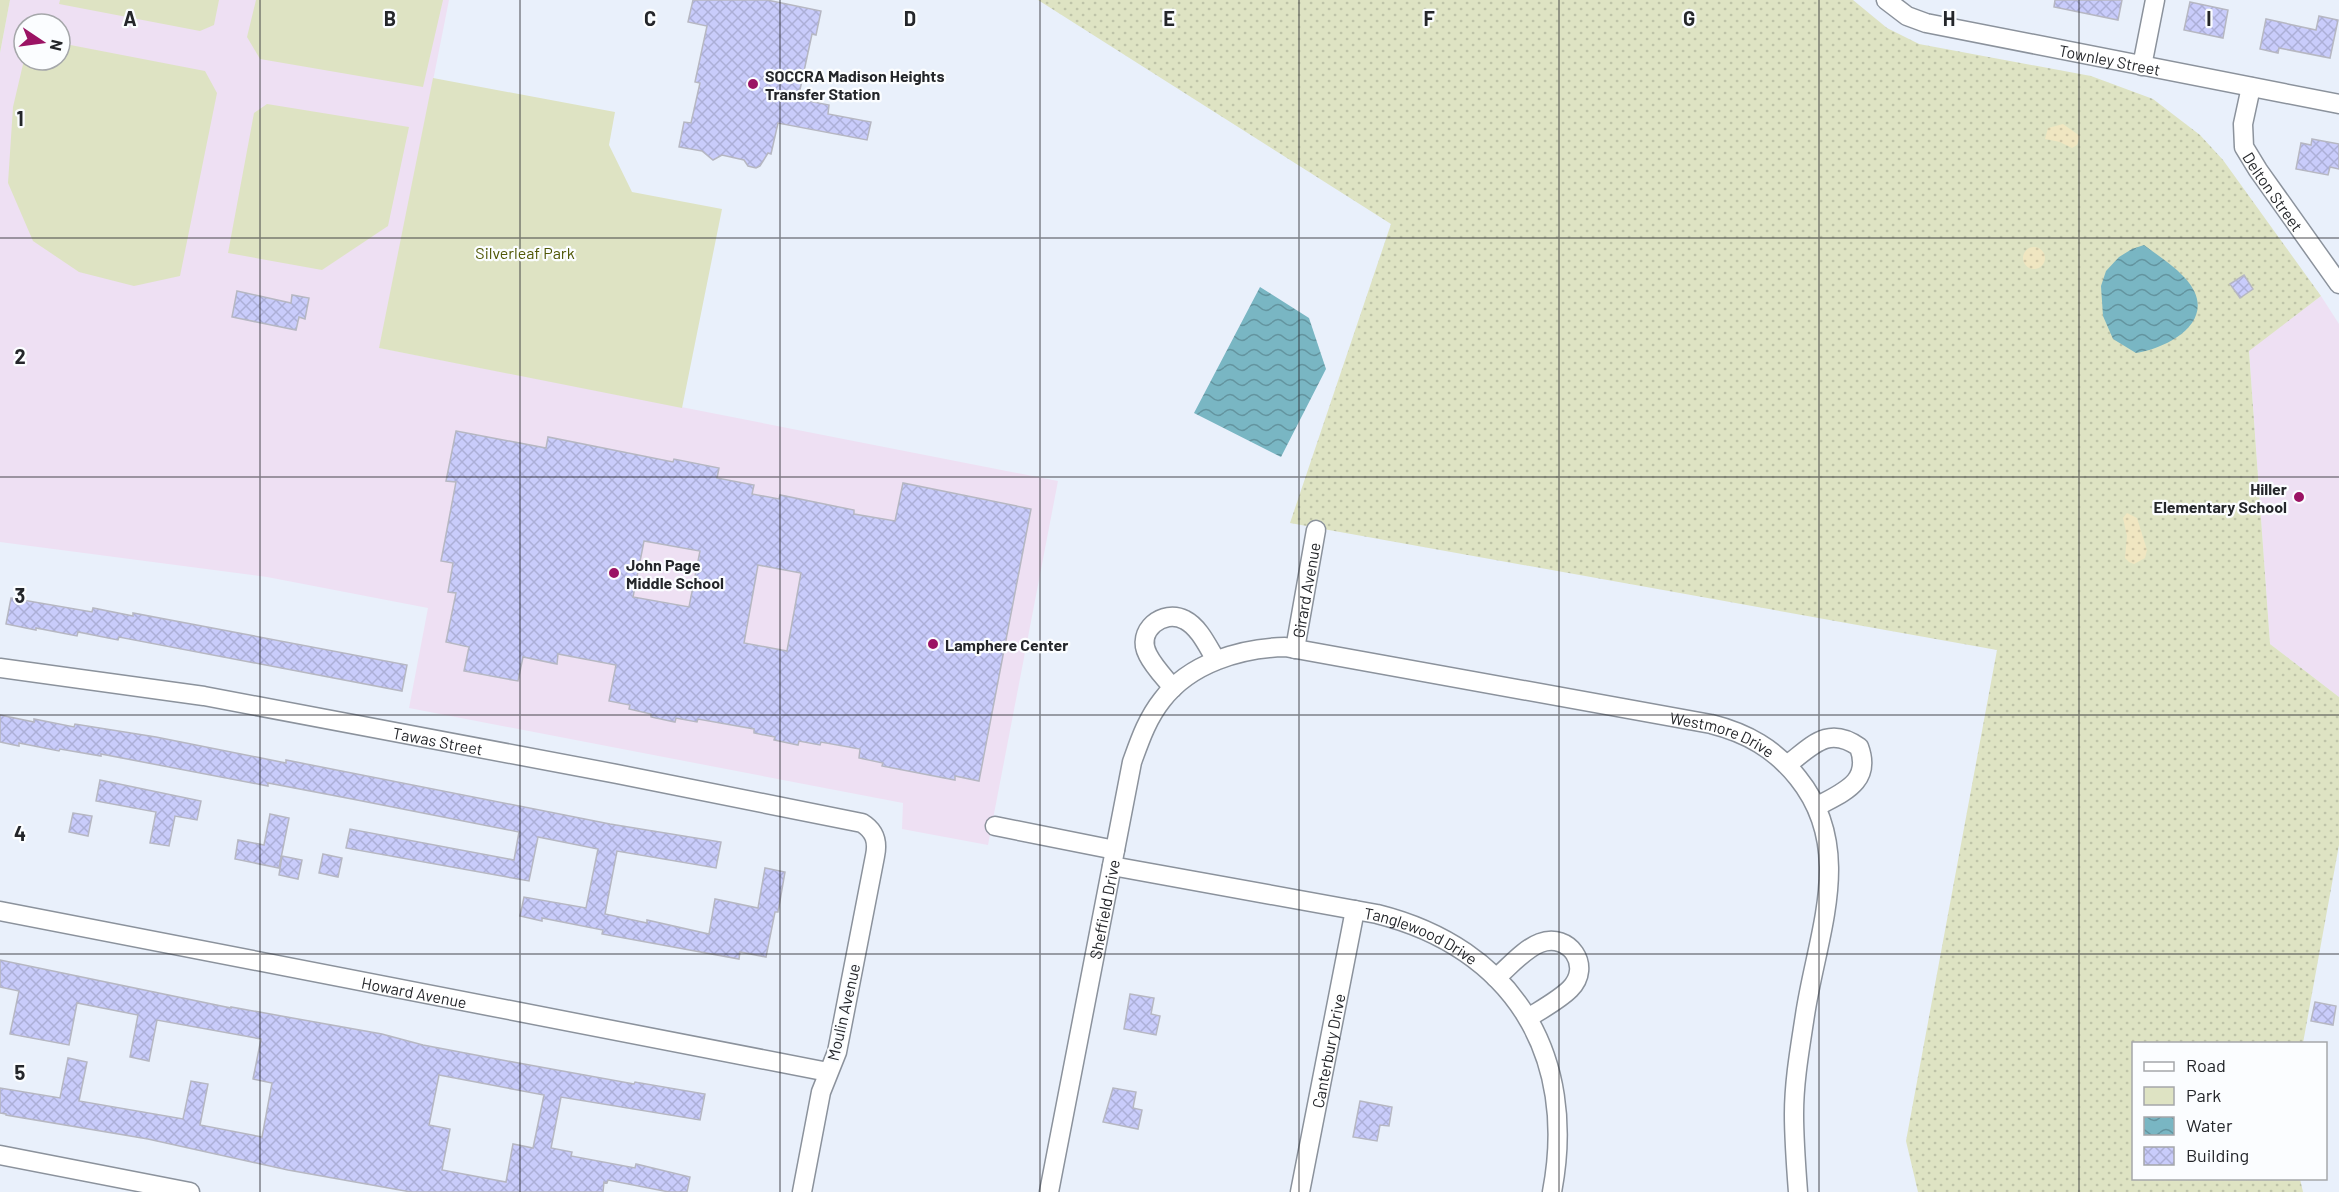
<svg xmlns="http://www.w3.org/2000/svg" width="2339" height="1192" viewBox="0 0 2339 1192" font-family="Barlow,sans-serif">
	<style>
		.education { fill: #eee0f3; fill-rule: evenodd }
		.grass { fill: url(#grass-dots) }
		.sand { fill: url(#sand-dots) }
		.park { fill: #dee3c3 }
		.water { fill: url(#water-waves) }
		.building { fill: url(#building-cross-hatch); stroke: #b6b7c2; stroke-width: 1.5; fill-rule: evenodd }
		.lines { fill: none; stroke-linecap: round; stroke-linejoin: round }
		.minor-casing { stroke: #8b929c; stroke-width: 21 }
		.minor { stroke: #fff; stroke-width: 18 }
		.grid { fill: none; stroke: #24262a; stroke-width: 1.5; stroke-opacity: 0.55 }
		.poi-dot { fill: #9b1364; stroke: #fbfdff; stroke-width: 2 }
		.labels { text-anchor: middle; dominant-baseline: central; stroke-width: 4.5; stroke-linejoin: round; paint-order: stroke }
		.street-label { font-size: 16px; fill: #24262a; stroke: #fbfdff }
		.poi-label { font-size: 16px; font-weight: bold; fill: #24262a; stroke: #fbfdff; text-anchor: start }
		.park-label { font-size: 16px; fill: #505706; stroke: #fbfdff }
		.grid-label { font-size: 20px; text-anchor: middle; font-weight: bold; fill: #24262a; stroke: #fbfdff; stroke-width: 4.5; stroke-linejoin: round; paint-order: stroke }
	</style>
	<defs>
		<pattern id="grass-dots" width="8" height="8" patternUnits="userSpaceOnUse" patternTransform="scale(1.5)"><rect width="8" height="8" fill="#dee3c3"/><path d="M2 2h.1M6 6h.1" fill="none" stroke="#bec3a8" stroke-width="1.8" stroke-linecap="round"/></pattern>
		<pattern id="sand-dots" width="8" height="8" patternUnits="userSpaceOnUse" patternTransform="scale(1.5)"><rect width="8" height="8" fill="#f0e6c1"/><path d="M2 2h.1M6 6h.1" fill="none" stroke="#cec5a6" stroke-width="1.8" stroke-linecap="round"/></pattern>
		<pattern id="water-waves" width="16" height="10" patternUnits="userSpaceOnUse" patternTransform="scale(1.5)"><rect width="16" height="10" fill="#79b6c3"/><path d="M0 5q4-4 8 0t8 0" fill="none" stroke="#63949f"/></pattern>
		<pattern id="building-cross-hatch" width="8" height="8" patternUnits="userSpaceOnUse" patternTransform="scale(1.5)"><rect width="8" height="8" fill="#c9ccfb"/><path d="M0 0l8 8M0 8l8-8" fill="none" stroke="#acafd7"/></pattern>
	</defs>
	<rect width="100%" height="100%" fill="#e9f0fb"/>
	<path class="education" d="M 10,0 L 449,0 L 380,348 L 1058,481 L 988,845 L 902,829 L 903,803 L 409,708 L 428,608 L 267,577 L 0,542 L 0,53 ZM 24,24 L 60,24 L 60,60 L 24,60 Z
		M 2321,296 L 2339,324 L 2339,697 L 2270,644 L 2249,350 Z"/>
	<path class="grass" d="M 1038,0 L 1853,0 L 1887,28 L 1919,44 L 2091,76 L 2153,99 L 2200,135 L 2223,160 L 2321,296 L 2249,351 L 2270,644 L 2339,697 L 2339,845 L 2303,1043 L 2134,1044 L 2134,1178 L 2300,1179 L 2303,1192 L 1918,1192 L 1906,1141 L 1997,650 L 1290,523 L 1391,224 Z"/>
	<path class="sand" d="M 2063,124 L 2080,136 L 2077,145 L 2072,148 L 2060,142 L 2045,139 L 2048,128 Z
		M2023 258a11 11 0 1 1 22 0a11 11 0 1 1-22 0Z
		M 2127,513 L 2137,518 L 2147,550 L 2145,558 L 2134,564 L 2129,562 L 2125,558 L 2127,536 L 2123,518 Z"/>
	<path class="park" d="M 0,0 L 10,0 L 0,53 Z
		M 60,0 L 219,0 L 214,25 L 200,31 L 59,4 Z
		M 256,0 L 443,0 L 423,87 L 260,59 L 247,37 Z
		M 60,43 L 205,71 L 217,93 L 180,276 L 134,286 L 79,272 L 33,241 L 8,183 L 13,107 L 24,60 L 60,60 Z
		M 433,78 L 615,112 L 609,145 L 632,192 L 722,209 L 682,408 L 379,348 Z
		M 267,104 L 409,127 L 388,226 L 322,270 L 228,253 L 254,113 Z"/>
	<path class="water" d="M 2144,245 C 2157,255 2172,264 2184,277 C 2222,317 2173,347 2136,353 L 2113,339 L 2103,316 L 2101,286 L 2106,271 L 2119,257 L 2132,249 Z
		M 1260,287 L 1309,318 L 1326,369 L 1281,457 L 1194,413 Z"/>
	<path class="building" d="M 693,0 L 767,0 L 821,11 L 816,35 L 812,34 L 798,99 L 829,105 L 828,114 L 871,122 L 867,140 L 778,123 L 771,154 L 768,153 L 760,166 L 756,168 L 748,166 L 744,160 L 722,155 L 713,160 L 702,151 L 679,147 L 684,122 L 691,123 L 700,83 L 695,82 L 707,26 L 688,22 Z
		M 2055,0 L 2122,0 L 2118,20 L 2054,7 Z
		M 2190,2 L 2228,10 L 2223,38 L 2184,30 Z
		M 2319,16 L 2338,20 L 2330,58 L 2279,48 L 2278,53 L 2260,49 L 2266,19 L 2316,30 Z
		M 2312,139 L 2339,144 L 2339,169 L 2330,167 L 2328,175 L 2296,169 L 2301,143 L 2311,145 Z
		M 2244,275 L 2253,289 L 2240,298 L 2230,284 Z
		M 237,291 L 291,303 L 292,295 L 309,298 L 305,319 L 299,317 L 296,330 L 232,317 Z
		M 456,431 L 546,448 L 548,437 L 673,462 L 674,459 L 719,468 L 717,478 L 754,485 L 752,494 L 779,499 L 780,495 L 854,510 L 854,514 L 895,521 L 903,483 L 1031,509 L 979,781 L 955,776 L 955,780 L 882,766 L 883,763 L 859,758 L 860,749 L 821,742 L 820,745 L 799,741 L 798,745 L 774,740 L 775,737 L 754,733 L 754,729 L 698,719 L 697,722 L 676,718 L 675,722 L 651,717 L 651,714 L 629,709 L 630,705 L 609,701 L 616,665 L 558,654 L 557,664 L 523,657 L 518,681 L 464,671 L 469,647 L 446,642 L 456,593 L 448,592 L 453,563 L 441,561 L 456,482 L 446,481 ZM 644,541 L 700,551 L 689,607 L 633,597 ZM 758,565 L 801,573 L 787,651 L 744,643 Z
		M 11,598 L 92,612 L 93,608 L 133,616 L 133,613 L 407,665 L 402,691 L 119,637 L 118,640 L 78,632 L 77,636 L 36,628 L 36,630 L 6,624 Z
		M 0,715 L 34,722 L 34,719 L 74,727 L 75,724 L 156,737 L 286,763 L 286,760 L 610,824 L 721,842 L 716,868 L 617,851 L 605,914 L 647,923 L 647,920 L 709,934 L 715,899 L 758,908 L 765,868 L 785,872 L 778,912 L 775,912 L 766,957 L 740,952 L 739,959 L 602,934 L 603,930 L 542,918 L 542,921 L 520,916 L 524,897 L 586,908 L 598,849 L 538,837 L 529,881 L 346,848 L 350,829 L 514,860 L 519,832 L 352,799 L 268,783 L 268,786 L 101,754 L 101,756 L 60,749 L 59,751 L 19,743 L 19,746 L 0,742 Z
		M 100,780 L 201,801 L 197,820 L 175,816 L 169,846 L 150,843 L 156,812 L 96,801 Z
		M 73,813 L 92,816 L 88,836 L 69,832 Z
		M 270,814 L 289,818 L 279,868 L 235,859 L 238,840 L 264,845 Z
		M 323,854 L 342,858 L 338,877 L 319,873 Z
		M 282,856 L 302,860 L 298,879 L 279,875 Z
		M 0,960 L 231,1008 L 231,1007 L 382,1034 L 423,1045 L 513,1062 L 634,1084 L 635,1082 L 705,1094 L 700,1120 L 561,1097 L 551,1148 L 572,1152 L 571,1156 L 635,1168 L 636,1164 L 690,1177 L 687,1192 L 669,1192 L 608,1180 L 607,1183 L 604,1182 L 603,1192 L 411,1192 L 288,1170 L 148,1139 L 6,1115 L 6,1114 L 0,1113 L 0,1088 L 60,1098 L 68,1058 L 87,1062 L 79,1101 L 183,1119 L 191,1081 L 208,1084 L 200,1125 L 262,1137 L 272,1083 L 253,1079 L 261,1039 L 157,1020 L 149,1061 L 130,1057 L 138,1015 L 77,1003 L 69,1045 L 10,1034 L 19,991 L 0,987 ZM 439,1075 L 544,1095 L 533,1148 L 513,1144 L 506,1182 L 442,1170 L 450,1129 L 429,1125 Z
		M 1130,994 L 1154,998 L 1151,1014 L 1160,1016 L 1156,1035 L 1124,1029 Z
		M 2315,1002 L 2336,1006 L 2333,1025 L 2311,1021 Z
		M 1113,1088 L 1136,1092 L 1133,1108 L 1142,1110 L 1138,1129 L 1103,1122 Z
		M 1360,1101 L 1392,1107 L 1389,1126 L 1380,1125 L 1377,1141 L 1353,1137 Z"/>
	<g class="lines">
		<defs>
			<g id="minor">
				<path id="s1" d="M 1886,0 L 1907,16 L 1926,23 L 2339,104"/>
				<path d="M 2142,66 L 2155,0"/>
				<path id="s2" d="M 2251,87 L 2243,124 L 2244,147 L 2258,170 L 2339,284"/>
				<path id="s3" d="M 1295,649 L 1316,530"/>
				<path id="s4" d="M 0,668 L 204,696 L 617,774 L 862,823 C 875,831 878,842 875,856 L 837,1052 L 821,1092 L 802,1192"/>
				<path d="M 1173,688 C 1165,678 1154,667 1148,655 C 1135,631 1163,608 1185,620 C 1199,627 1208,647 1216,660"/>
				<path d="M 1787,765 C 1812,746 1828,725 1859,747 C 1872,782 1843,792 1818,806"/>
				<path d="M 995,826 L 1115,850"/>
				<path id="s5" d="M 1112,866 L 1377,914 C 1513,948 1578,1055 1552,1192"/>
				<path id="s6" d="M 0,911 L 828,1072"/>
				<path d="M 1496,978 C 1509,967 1524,949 1540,943 C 1569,932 1593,966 1570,989 C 1559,1000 1542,1009 1528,1018"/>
				<path d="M 0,1155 L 190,1192"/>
				<path id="s7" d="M 1049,1192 L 1132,762 C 1140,740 1147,719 1162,700 C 1190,663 1241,648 1285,647 L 1711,724 C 1747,733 1775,749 1798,778 C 1856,850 1817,934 1805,1015 C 1800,1048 1794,1081 1794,1114 C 1794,1140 1796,1166 1798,1192"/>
				<path id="s8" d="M 1300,1192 L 1355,910"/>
			</g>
		</defs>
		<use href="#minor" class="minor-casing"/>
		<use href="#minor" class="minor"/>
	</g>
	<path class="grid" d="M 260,0 L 260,1192M 520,0 L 520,1192M 780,0 L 780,1192M 1040,0 L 1040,1192M 1299,0 L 1299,1192M 1559,0 L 1559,1192M 1819,0 L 1819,1192M 2079,0 L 2079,1192M 0,238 L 2339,238M 0,477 L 2339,477M 0,715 L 2339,715M 0,954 L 2339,954"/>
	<g class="poi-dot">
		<circle cx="753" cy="84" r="6"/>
		<circle cx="2299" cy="497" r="6"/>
		<circle cx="614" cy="573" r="6"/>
		<circle cx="933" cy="644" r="6"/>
	</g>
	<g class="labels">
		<g class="street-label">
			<text stroke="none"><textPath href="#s1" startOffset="234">Townley Street</textPath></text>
			<text stroke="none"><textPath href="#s2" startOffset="114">Delton Street</textPath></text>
			<text stroke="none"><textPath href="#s3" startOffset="60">Girard Avenue</textPath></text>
			<text stroke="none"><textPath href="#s7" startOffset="1092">Westmore Drive</textPath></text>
			<text stroke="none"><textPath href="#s4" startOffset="444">Tawas Street</textPath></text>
			<text stroke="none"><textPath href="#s7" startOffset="288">Sheffield Drive</textPath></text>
			<text stroke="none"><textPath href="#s5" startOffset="318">Tanglewood Drive</textPath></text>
			<text stroke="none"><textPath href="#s6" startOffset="422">Howard Avenue</textPath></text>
			<text transform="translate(843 1012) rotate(-77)">Moulin Avenue</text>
			<text stroke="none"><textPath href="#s8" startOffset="144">Canterbury Drive</textPath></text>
		</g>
		<g class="poi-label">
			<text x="765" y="75">SOCCRA Madison Heights<tspan x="765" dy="18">Transfer Station</tspan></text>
			<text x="2287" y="488" text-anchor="end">Hiller<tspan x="2287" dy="18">Elementary School</tspan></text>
			<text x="626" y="564">John Page<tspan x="626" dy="18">Middle School</tspan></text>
			<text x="945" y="644">Lamphere Center</text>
		</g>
		<g class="park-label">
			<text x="525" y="252">Silverleaf Park</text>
		</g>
	</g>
	<g class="grid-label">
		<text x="130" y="26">A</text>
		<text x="390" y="26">B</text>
		<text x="650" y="26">C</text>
		<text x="910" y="26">D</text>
		<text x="1169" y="26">E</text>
		<text x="1429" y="26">F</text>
		<text x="1689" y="26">G</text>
		<text x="1949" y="26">H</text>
		<text x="2209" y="26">I</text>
		<text x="20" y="126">1</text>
		<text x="20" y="364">2</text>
		<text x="20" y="603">3</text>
		<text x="20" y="841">4</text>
		<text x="20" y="1080">5</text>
	</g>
	<rect x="2132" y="1042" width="195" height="138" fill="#fbfdff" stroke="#a5a7aa" stroke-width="1.5"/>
	<rect x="2144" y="1062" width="30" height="9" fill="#ffffff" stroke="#a5a7aa" stroke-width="1.5"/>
	<text x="2186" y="1072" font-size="18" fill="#24262a">Road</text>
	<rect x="2144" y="1087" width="30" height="18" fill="#dee3c3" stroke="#a5a7aa" stroke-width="1.5"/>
	<text x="2186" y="1102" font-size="18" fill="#24262a">Park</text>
	<rect x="2144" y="1117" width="30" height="18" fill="url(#water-waves)" stroke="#a5a7aa" stroke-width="1.5"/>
	<text x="2186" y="1132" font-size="18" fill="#24262a">Water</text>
	<rect x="2144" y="1147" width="30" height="18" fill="url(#building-cross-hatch)" stroke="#a5a7aa" stroke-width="1.5"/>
	<text x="2186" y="1162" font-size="18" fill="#24262a">Building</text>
	<g transform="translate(42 42) rotate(103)"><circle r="28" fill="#fbfdff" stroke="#a5a7aa" stroke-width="1.5"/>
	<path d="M0-4.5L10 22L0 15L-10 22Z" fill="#9b1364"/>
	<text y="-9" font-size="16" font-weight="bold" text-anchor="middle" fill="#24262a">N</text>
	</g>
</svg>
